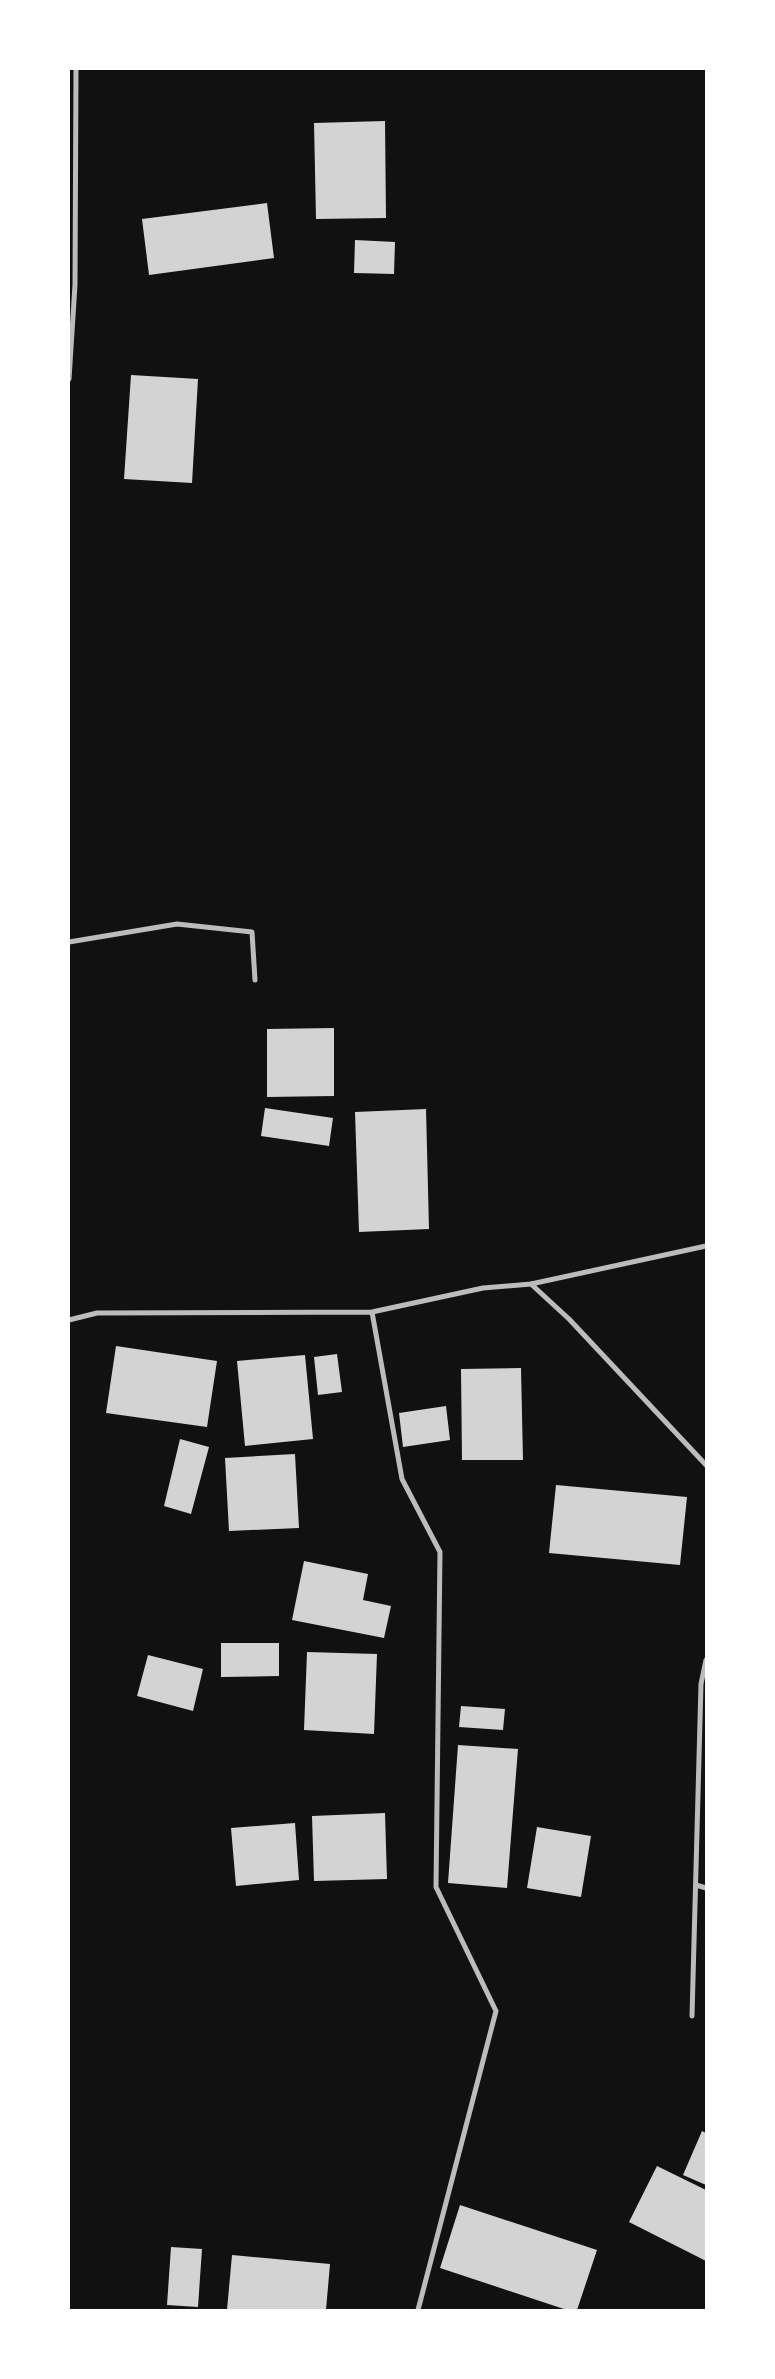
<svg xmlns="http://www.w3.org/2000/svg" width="775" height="2379" viewBox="0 0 775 2379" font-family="Lato,sans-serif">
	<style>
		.building { fill: #d3d3d3 }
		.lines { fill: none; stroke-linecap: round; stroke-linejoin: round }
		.minor { stroke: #bcbcbc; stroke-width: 5 }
	</style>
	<rect width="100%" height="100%" fill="#111"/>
	<path class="building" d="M 385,121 L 386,218 L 316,219 L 314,123 Z
		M 267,203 L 274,258 L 149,275 L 142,219 Z
		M 355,240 L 395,242 L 394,274 L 354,273 Z
		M 131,375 L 198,379 L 192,483 L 124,479 Z
		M 334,1028 L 334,1096 L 267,1097 L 267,1029 Z
		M 265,1108 L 333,1118 L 329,1146 L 261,1136 Z
		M 426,1109 L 429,1229 L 359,1232 L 355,1112 Z
		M 116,1346 L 217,1361 L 207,1427 L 106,1413 Z
		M 337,1354 L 342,1392 L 318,1395 L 314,1357 Z
		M 305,1355 L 313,1439 L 245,1446 L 237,1361 Z
		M 521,1368 L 523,1460 L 462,1460 L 461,1369 Z
		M 446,1406 L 450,1440 L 403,1447 L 399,1413 Z
		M 180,1439 L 209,1447 L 191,1514 L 164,1506 Z
		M 295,1454 L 299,1528 L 229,1531 L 225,1458 Z
		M 556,1485 L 687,1497 L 680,1565 L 549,1553 Z
		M 304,1561 L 368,1574 L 363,1600 L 391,1606 L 384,1638 L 292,1620 Z
		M 221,1643 L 279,1643 L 279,1676 L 221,1677 Z
		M 307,1652 L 377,1654 L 374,1734 L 304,1730 Z
		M 148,1655 L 203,1669 L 193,1711 L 137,1696 Z
		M 461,1706 L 505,1709 L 503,1730 L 459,1727 Z
		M 458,1745 L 518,1749 L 507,1888 L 448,1883 Z
		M 385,1813 L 387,1879 L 314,1881 L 312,1816 Z
		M 295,1823 L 299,1880 L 236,1886 L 231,1828 Z
		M 537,1827 L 591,1836 L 581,1897 L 527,1888 Z
		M 702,2131 L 706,2133 L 706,2185 L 683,2175 Z
		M 657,2166 L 706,2190 L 706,2261 L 629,2222 Z
		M 460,2205 L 597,2250 L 577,2310 L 567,2310 L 440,2268 Z
		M 171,2247 L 202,2249 L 198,2307 L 167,2305 Z
		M 232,2255 L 330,2264 L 326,2310 L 227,2310 Z"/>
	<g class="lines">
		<path class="minor" d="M 69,379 L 75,285 L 76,69
			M 69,942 L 177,924 L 252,932 L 255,980
			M 531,1284 L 569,1319 L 706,1465
			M 372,1312 L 402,1479 L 440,1552 L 436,1887 L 496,2011 L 418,2310
			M 69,1320 L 97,1313 L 372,1312 L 483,1288 L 531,1284 L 706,1246
			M 696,1885 L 706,1888
			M 692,2016 L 701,1684 L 706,1660"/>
	</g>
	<rect width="775" height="2379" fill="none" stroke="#ffffff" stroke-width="140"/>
</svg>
